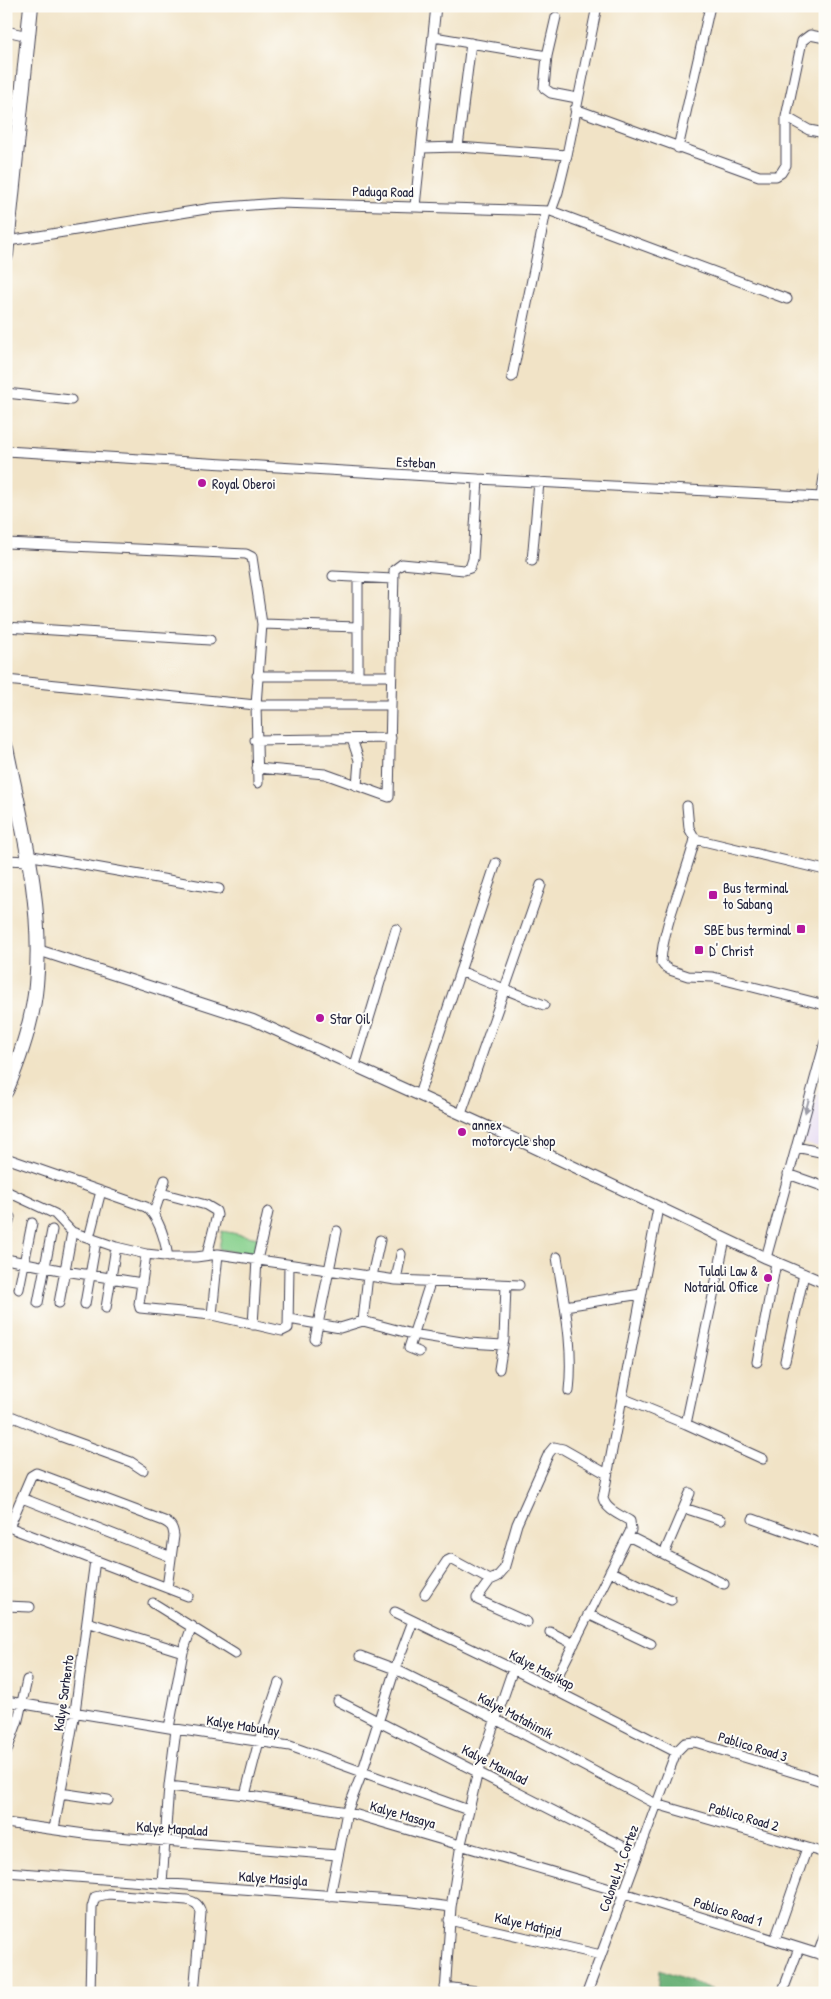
<svg xmlns="http://www.w3.org/2000/svg" width="831" height="1999" viewBox="0 0 831 1999" font-family="'Patrick Hand',sans-serif">
	<style>
		.built { fill: #e1d4f3 }
		.green { fill: #86d08c; stroke: #547964 }
		.forest { fill: #6cb278; stroke: #476a5a }
		.lines { fill: none; stroke-linecap: round; stroke-linejoin: round }
		.minor-casing { stroke: #413f50; stroke-width: 11 }
		.tertiary-casing { stroke: #413f50; stroke-width: 12 }
		.primary-casing { stroke: #413f50; stroke-width: 16 }
		.minor { stroke: #fff; stroke-width: 9 }
		.tertiary { stroke: #fff; stroke-width: 10 }
		.primary { stroke: #fff; stroke-width: 14 }
		.oneway { fill: #9c9ca7 }
		.poi-dot { fill: #b5179e; stroke: #fdfcf7; stroke-width: 2 }
		.labels { text-anchor: middle; dominant-baseline: central; stroke-width: 4; stroke-linejoin: round; paint-order: stroke }
		.street-label { font-size: 14px; fill: #22223b; stroke: #fdfcf7 }
		.poi-label { font-size: 14px; fill: #22223b; stroke: #fdfcf7; text-anchor: start }
	</style>
	<rect width="100%" height="100%" fill="#fdfcf7"/>
	<filter id="ink" filterUnits="userSpaceOnUse"><feTurbulence type="fractalNoise" baseFrequency=".02" numOctaves="2"/><feDisplacementMap in="SourceGraphic" scale="10" xChannelSelector="R" yChannelSelector="G"/><feConvolveMatrix kernelMatrix="1 2 1 2 8 2 1 2 1" color-interpolation-filters="sRGB"/></filter>
	<filter id="wash" filterUnits="userSpaceOnUse"><feTurbulence type="fractalNoise" baseFrequency=".0096" numOctaves="4" result="noise"/><feDisplacementMap in="SourceGraphic" scale="20" xChannelSelector="R" yChannelSelector="G"/><feGaussianBlur stdDeviation="1.12" result="paint"/><feColorMatrix in="noise" values="0 0 0 0 0 0 0 0 0 0 0 0 0 0 0 0 0 1.4 0 .05"/><feComposite in="paint" operator="in"/></filter>
	<g filter="url(#wash)">
		<rect width="100%" height="100%" fill="#f1e3c6"/>
		<path class="built" d="M 825,1069 L 825,1148 L 804,1144 Z"/>
		<path class="green" d="M 222,1231 L 258,1238 L 255,1256 L 219,1249 Z"/>
		<path class="forest" d="M 660,1969 L 721,1993 L 658,1993 Z"/>
	</g>
	<g filter="url(#ink)">
		<g class="lines">
			<defs>
				<path id="minor" d="M 556,17 L 547,56 L 544,88 L 551,93 L 577,98
					M 6,31 L 28,36
					M 434,37 L 547,56
					M 6,101 L 21,104
					M 575,109 L 759,176 L 776,176 L 781,173 L 786,165 L 786,117 L 802,41 L 810,35 L 825,38
					M 786,117 L 809,130 L 825,133
					M 458,147 L 471,43
					M 422,148 L 458,147 L 567,155
					M 678,148 L 710,6
					M 415,206 L 436,6
					M 551,211 L 558,192 L 567,155 L 597,6
					M 8,241 L 212,208 L 279,203 L 551,211 L 787,299
					M 512,377 L 546,211
					M 6,393 L 71,400
					M 6,451 L 478,479 L 821,497 L 825,499
					M 821,497 L 825,470
					M 6,543 L 246,554 L 252,557 L 262,624 L 256,705 L 258,783
					M 532,561 L 539,482
					M 333,576 L 393,579
					M 262,624 L 358,627
					M 6,627 L 210,640
					M 358,675 L 358,578
					M 257,676 L 392,676
					M 6,680 L 256,705 L 391,705
					M 352,739 L 359,760 L 357,786
					M 255,740 L 391,738
					M 257,768 L 325,774 L 389,797 L 394,570 L 402,564 L 464,570 L 470,568 L 473,559 L 478,479
					M 687,806 L 689,828 L 695,839
					M 27,855 L 219,889
					M 6,860 L 28,861
					M 825,870 L 695,839 C 686,877 663,924 661,962 L 664,966 L 670,970 L 688,976 L 713,977 L 825,1005
					M 460,971 L 544,1005
					M 355,1065 L 396,929
					M 419,1095 L 496,863
					M 461,1114 L 541,885
					M 796,1147 L 825,1153
					M 6,1158 L 146,1207 C 160,1218 165,1240 168,1257
					M 788,1174 L 825,1187
					M 6,1191 L 55,1214 L 72,1232 L 116,1247 L 146,1254 L 174,1257 L 196,1257 L 218,1254 L 396,1280 L 519,1285
					M 161,1193 L 206,1205 L 216,1211 L 217,1215 L 207,1255
					M 154,1213 L 165,1180
					M 6,1233 L 10,1217
					M 89,1238 L 101,1191
					M 146,1254 L 139,1304 L 140,1308 L 212,1315 L 282,1331 L 288,1328 L 289,1265
					M 557,1257 C 564,1303 574,1345 569,1391
					M 766,1258 L 825,1042
					M 6,1259 L 65,1271 L 142,1283
					M 372,1276 L 380,1240
					M 396,1280 L 401,1254
					M 19,1289 L 32,1223
					M 38,1303 L 52,1230
					M 59,1303 L 72,1232
					M 85,1304 L 96,1241
					M 565,1306 L 641,1294
					M 106,1308 L 116,1247
					M 212,1315 L 218,1254
					M 289,1319 L 340,1328 L 363,1321 L 412,1334 L 468,1343 L 503,1345
					M 363,1321 L 368,1275
					M 253,1325 L 257,1260 L 268,1212
					M 315,1339 L 337,1231
					M 419,1352 L 409,1348 L 430,1283
					M 785,1361 L 804,1274
					M 757,1362 L 776,1263
					M 499,1369 L 504,1339 L 506,1285
					M 622,1398 L 686,1424 L 763,1459
					M 6,1414 L 57,1435 L 131,1462 L 143,1470
					M 686,1424 L 725,1239
					M 22,1498 L 171,1557
					M 684,1508 L 721,1520
					M 753,1519 L 825,1545
					M 6,1526 L 188,1596
					M 9,1527 L 31,1476 L 36,1473 L 164,1521 C 172,1525 173,1528 174,1536 L 167,1588
					M 628,1536 L 724,1584
					M 664,1554 L 690,1493
					M 610,1571 L 671,1600
					M 425,1594 L 447,1561 L 451,1559 L 490,1580
					M 153,1603 L 235,1654
					M 6,1606 L 30,1607
					M 395,1612 L 513,1669 L 676,1752
					M 588,1614 L 651,1644
					M 87,1622 L 183,1652
					M 527,1622 L 478,1600 L 477,1598 L 490,1580 L 497,1577 L 504,1569 L 517,1524 L 549,1453 L 554,1447 L 563,1449 L 607,1474
					M 550,1632 L 574,1644
					M 360,1656 L 395,1669 L 495,1719 L 656,1804 L 825,1853
					M 551,1689 L 631,1530 L 630,1521 C 620,1515 606,1510 603,1498 L 658,1208
					M 6,1701 L 169,1728 L 290,1746 L 468,1810
					M 338,1701 L 638,1854
					M 169,1728 L 183,1652 L 192,1626
					M 6,1753 L 18,1720 L 27,1680
					M 169,1786 L 245,1795 L 347,1812 L 624,1893 L 825,1956
					M 60,1793 L 108,1800
					M 245,1795 L 259,1741 L 279,1683
					M 6,1823 L 92,1835 L 337,1855
					M 54,1829 L 75,1712 L 95,1560
					M 6,1872 L 405,1901 L 451,1907 L 445,1993
					M 162,1883 L 169,1786 L 176,1730
					M 330,1896 L 347,1812 L 362,1773 L 395,1669 L 413,1621
					M 451,1907 L 461,1844 L 478,1771 L 513,1669
					M 449,1920 L 601,1955
					M 775,1940 L 807,1848
					M 818,1954 L 825,1935
					M 445,1987 L 492,1993
					M 90,1993 L 92,1907 L 95,1897 L 108,1894 L 187,1900 C 196,1902 199,1905 201,1913 L 194,1993
					M 587,1993 L 676,1752 L 685,1743 L 695,1742 L 825,1782
					M 782,1993 L 799,1948"/>
				<path id="tertiary" d="M 38,950 L 253,1020 L 524,1143 L 766,1258 L 825,1283"/>
				<path id="primary" d="M 6,255 L 31,6
					M 6,748 C 22,825 44,906 36,985 C 33,1021 20,1058 6,1091"/>
			</defs>
			<use href="#minor" class="minor-casing"/>
			<use href="#tertiary" class="tertiary-casing"/>
			<use href="#primary" class="primary-casing"/>
			<use href="#minor" class="minor"/>
			<use href="#tertiary" class="tertiary"/>
			<use href="#primary" class="primary"/>
		</g>
		<defs><path id="oneway-solid" d="M-6-.8H1V-3.2L6.5 0L1 3.2V.8H-6Z" transform="scale(1.25)"/></defs>
		<use class="oneway" href="#oneway-solid" transform="translate(807 1106) rotate(105)"/>
	</g>
	<g class="poi-dot">
		<circle cx="202" cy="483" r="5"/>
		<rect x="708" y="890" width="10" height="10" rx="2.5"/>
		<rect x="796" y="924" width="10" height="10" rx="2.5"/>
		<rect x="694" y="945" width="10" height="10" rx="2.5"/>
		<circle cx="320" cy="1018" r="5"/>
		<circle cx="462" cy="1132" r="5"/>
		<circle cx="768" cy="1278" r="5"/>
	</g>
	<g class="labels">
		<g class="street-label">
			<text transform="translate(383 191) rotate(1)">Paduga Road</text>
			<text transform="translate(416 462) rotate(3)">Esteban</text>
			<text transform="translate(542 1669) rotate(27)">Kalye Masikap</text>
			<text transform="translate(63 1693) rotate(-82)">Kalye Sarhento</text>
			<text transform="translate(516 1715) rotate(28)">Kalye Matahimik</text>
			<text transform="translate(243 1725) rotate(9)">Kalye Mabuhay</text>
			<text transform="translate(753 1746) rotate(17)">Pablico Road 3</text>
			<text transform="translate(495 1764) rotate(27)">Kalye Maunlad</text>
			<text transform="translate(403 1814) rotate(16)">Kalye Masaya</text>
			<text transform="translate(744 1816) rotate(16)">Pablico Road 2</text>
			<text transform="translate(172 1828) rotate(4)">Kalye Mapalad</text>
			<text transform="translate(618 1868) rotate(-70)">Colonel M. Cortez</text>
			<text transform="translate(273 1878) rotate(4)">Kalye Masigla</text>
			<text transform="translate(728 1911) rotate(17)">Pablico Road 1</text>
			<text transform="translate(528 1924) rotate(13)">Kalye Matipid</text>
		</g>
		<g class="poi-label">
			<text x="212" y="483">Royal Oberoi</text>
			<text x="723" y="887">Bus terminal<tspan x="723" dy="16">to Sabang</tspan></text>
			<text x="791" y="929" text-anchor="end">SBE bus terminal</text>
			<text x="709" y="950">D' Christ</text>
			<text x="330" y="1018">Star Oil</text>
			<text x="472" y="1124">annex<tspan x="472" dy="16">motorcycle shop</tspan></text>
			<text x="758" y="1270" text-anchor="end">Tulali Law &amp;<tspan x="758" dy="16">Notarial Office</tspan></text>
		</g>
	</g>
	<rect width="831" height="1999" fill="none" stroke="#fdfcf7" stroke-width="25"/>
</svg>
